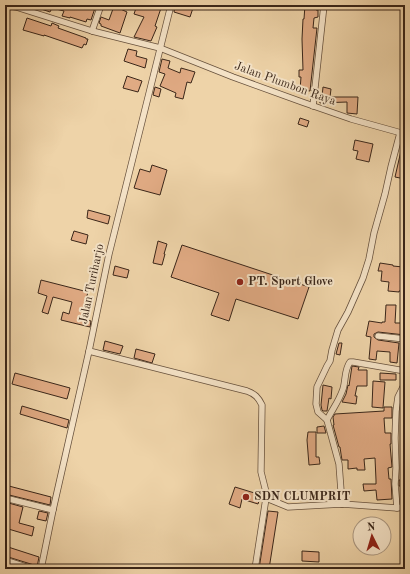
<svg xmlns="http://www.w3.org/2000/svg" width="410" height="574" font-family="'Old Standard TT',serif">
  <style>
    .building { fill: #e0aa83; stroke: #3a2619 }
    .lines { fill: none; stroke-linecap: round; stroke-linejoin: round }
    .minor-casing { stroke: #67513d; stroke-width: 7 }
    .minor { stroke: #f4e2c6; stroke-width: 5.5 }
    .poi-dot { fill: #8f2418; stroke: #f4e2c6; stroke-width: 1.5 }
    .labels { text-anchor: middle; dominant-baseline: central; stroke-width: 4; stroke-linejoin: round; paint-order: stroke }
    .street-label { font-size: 12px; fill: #3a2619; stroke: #f4e2c6 }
    .poi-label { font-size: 12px; font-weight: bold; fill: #3a2619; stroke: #f4e2c6; text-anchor: start }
  </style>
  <rect width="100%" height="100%" fill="#eed3a8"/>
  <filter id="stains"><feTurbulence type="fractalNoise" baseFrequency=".005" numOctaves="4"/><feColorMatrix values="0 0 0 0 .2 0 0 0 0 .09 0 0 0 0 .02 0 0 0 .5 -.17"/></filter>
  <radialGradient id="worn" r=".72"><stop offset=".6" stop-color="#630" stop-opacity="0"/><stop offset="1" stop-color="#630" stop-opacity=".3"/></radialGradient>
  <!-- building -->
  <g class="building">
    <path d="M32,5h64l-5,15 -4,-1 -1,3 -16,-5v1l-8,-2 2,-5 -12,-3 -2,4 -18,-6z"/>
    <path d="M137,5h25l-7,21 2,1 -6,14 -17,-4 10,-20 -10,-3z"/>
    <path d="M175,5h19l-4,12 -16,-5z"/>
    <path d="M305,5h11v5h2v7l-4,1 -1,10h4l-7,63 -10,-1 1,-13h-2v-7h4l-1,-31 1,-20h1z"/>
    <path d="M114,6l13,6 -7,21 -19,-7v-2l-2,-1 2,-6 8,3z"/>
    <path d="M27,18l24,8 1,-3 7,3 -1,2 28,10v1h2l-2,6 -2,-1 -2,4 -38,-13v1l-21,-6z"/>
    <path d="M128,49l9,2 -1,5 11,3 -2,9 -21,-7z"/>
    <path d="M162,59l8,2 -2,7 12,5 1,-5 14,4 -4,11 -4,-1 -4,17 -8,-2 1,-4 -16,-7 5,-12 -6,-2z"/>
    <path d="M127,76l15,5 -4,11 -15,-4z"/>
    <path d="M155,87l6,2 -2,8 -6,-2z"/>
    <path d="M323,87l8,2 -1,8h28l-1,17 -10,-1v-11l-27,1 -1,-5 4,-1h-1z"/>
    <path d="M300,118l9,3 -2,6 -9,-3z"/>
    <path d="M355,140l18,4 -4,18 -13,-3 2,-8 -5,-1z"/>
    <path d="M403,142l2,1v36l-10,-2z"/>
    <path d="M152,165l15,5 -7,25 -26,-7 6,-19 10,3z"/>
    <path d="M88,210l22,6 -2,8 -21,-6z"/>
    <path d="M74,231l14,4 -2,9 -15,-4z"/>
    <path d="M158,241l9,3 -3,10h1l-3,11 -9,-2z"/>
    <path d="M182,245l127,42 -11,32 -62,-20 -7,22 -18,-6 8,-22 -48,-16z"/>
    <path d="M380,263l13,2v1l10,1v15h2v9h-6v1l-11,-1 1,-9 -8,-1 1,-10h-4z"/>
    <path d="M115,266l14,4 -2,8 -14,-3z"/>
    <path d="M41,280l47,12 -4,15 6,1 -3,12 4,1 -1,6 -29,-7 2,-8 6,2 3,-12 -19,-5 -5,17 -6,-2 5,-16 -9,-3z"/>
    <path d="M386,305h10l-1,18h10v12l-27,-3 -4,2v3l4,3 21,3 -2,20 -7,-1v-10l-13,-1 -1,9 -7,-1 2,-22 -5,-1 3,-15 13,2v-1h3z"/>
    <path d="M105,341l18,5 -3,8 -17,-4z"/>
    <path d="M339,343h3l-2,12 -4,-1z"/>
    <path d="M136,349l19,5 -3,9 -18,-5z"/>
    <path d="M352,366l7,1 -1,3h9v16h-10l-2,10h2l-1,8 -14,-2 4,-8 2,-9 1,1z"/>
    <path d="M15,373l55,15 -3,11 -55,-15z"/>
    <path d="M380,373l16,1v6h-16z"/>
    <path d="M373,381l12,1 -2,26 -11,-1z"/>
    <path d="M323,385l9,2 -1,12 -2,-1 -2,13h-4l-1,-1 -1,-5z"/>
    <path d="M22,406l47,14 -2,8 -47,-14z"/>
    <path d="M384,407h8v11h-8l1,15h6v11h-1l2,23 -4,1 1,11h2l1,20 -15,1 -1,-10 -12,1 -1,-7h13v-4l-1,-22 -11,1 1,11h-8v-2l-9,1v-9h-6l-1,-6 -1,-7h-1l-6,-22h1l-1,-8 2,-3 49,-3z"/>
    <path d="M324,426l2,7h-9v-6z"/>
    <path d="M308,432h8v25h3l1,7 -11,1 -2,-25z"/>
    <path d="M399,480h5l1,6h-6z"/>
    <path d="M5,485l46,12 -1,8 -45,-11z"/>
    <path d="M235,487l26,8 -3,9 -16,-5 -2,9 -11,-4z"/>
    <path d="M5,502l18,5 -4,16 15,4 -2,9 -27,-8z"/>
    <path d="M39,511l9,2 -2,8 -9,-2z"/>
    <path d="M268,511l10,1 -9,57h-10z"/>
    <path d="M5,546l34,11 -2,10 -3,-2 -29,-9z"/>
    <path d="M302,551l17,1v10l-17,-1z"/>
  </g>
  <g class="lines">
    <!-- minor casing -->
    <g class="minor-casing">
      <g id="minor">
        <path d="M6,5l10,2 76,24 68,17 73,29 69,25 49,17 54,15"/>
        <path d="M92,31l9,-26"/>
        <path d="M313,106l11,-101"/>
        <path d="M378,336l27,3"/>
        <path d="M89,351l158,40c8,3 11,6 15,14l-1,67 5,20v6l-11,71"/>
        <path d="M327,420l-9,-8 -2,-8 1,-17 10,-21 3,-5 2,-11 6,-20 10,-18 15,-34 6,-19 5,-26 11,-39 6,-27 9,-34"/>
        <path d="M5,498l48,12"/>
        <path d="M266,498l22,9 54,-3 55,4 8,-1"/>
        <path d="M342,504l-3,-40 -12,-44c5,-10 12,-19 16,-31 3,-9 1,-19 7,-27h3l52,9"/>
        <path d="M397,508l-2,-24 1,-16 -1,-30 1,-27 2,-14 7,-14"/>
        <path d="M5,560l28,9"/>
        <path d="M41,569l12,-59 36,-159 20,-97 62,-249"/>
      </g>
    </g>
    <!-- minor -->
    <use href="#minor" class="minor"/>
  </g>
  <!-- markers -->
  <g class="poi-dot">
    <circle cx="240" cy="282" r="4"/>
    <circle cx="246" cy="497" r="4"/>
  </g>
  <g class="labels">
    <!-- street labels -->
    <g class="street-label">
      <text transform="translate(285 84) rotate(20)">Jalan Plumbon Raya</text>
      <text transform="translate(92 284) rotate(-78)">Jalan Turiharjo</text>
    </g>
    <!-- poi labels -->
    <g class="poi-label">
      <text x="248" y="282">PT. Sport Glove</text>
      <text x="254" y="497">SDN CLUMPRIT</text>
    </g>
  </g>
  <!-- margin -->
  <rect width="410" height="574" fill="none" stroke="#eed3a8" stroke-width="20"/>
  <rect x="6" y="6" width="398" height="562" fill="none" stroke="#3a2619" stroke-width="2"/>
  <rect x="10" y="10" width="390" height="554" fill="none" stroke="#3a2619"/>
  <!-- north arrow -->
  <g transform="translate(372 536) rotate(355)"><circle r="19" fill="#f4e2c6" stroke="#aa9781"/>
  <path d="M0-3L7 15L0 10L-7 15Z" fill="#8f2418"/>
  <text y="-6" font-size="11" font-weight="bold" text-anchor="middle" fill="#3a2619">N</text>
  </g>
  <rect width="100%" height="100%" filter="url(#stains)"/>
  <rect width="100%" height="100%" fill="url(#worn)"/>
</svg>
